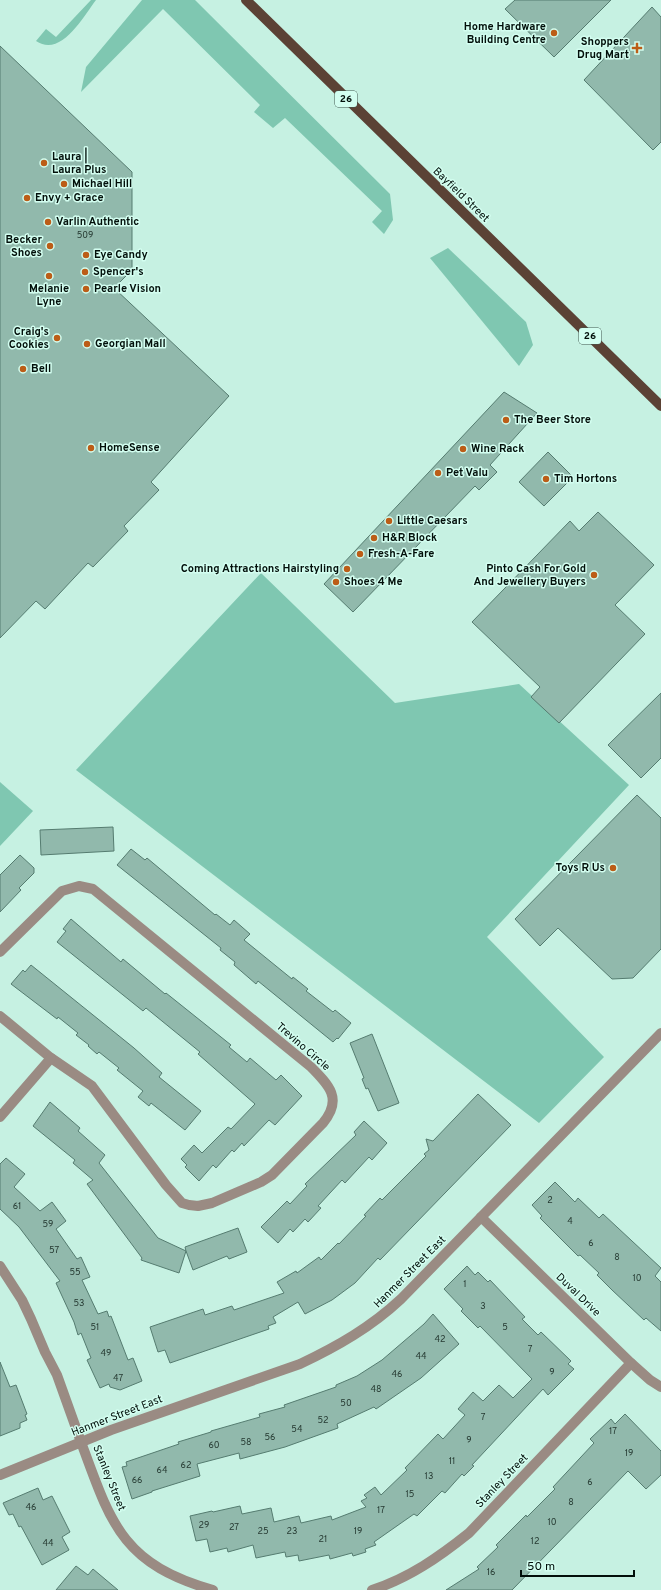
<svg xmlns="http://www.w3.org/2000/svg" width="661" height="1590" font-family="Overpass,sans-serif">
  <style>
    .green { fill: #7fc7b1 }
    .building { fill: #91b9ac; stroke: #557c70 }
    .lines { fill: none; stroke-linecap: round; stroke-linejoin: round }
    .minor { stroke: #9a8b83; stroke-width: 10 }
    .tertiary { stroke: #9a8b83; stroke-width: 10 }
    .primary { stroke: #5b4235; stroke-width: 10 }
    .poi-dot { fill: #bc5d17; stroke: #d3fef0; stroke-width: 1.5 }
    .labels { text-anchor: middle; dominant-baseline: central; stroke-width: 3; stroke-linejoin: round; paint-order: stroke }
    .number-label { font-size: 9px; fill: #263a32 }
    .shield { fill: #d3fef0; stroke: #41574f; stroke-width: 1 }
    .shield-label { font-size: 10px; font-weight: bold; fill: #020f0a }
    .poi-label { font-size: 11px; font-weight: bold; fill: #020f0a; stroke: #d3fef0; text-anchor: start }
    .street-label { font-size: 11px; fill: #020f0a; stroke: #d3fef0 }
  </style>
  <rect width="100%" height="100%" fill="#c6f1e2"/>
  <!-- green -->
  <g class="green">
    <path d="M91,0h5c-13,17 -35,58 -60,41l10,-12 10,8z"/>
    <path d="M142,0h53l195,194 3,26 -9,14 -12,-12 10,-11 -97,-93 -12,10 -19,-16 6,-7 -97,-96 -82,83 5,-25z"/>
    <path d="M448,248l78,74 7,23 -14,21 -89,-108z"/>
    <path d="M261,573l134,130 124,-19 110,101 -142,152 117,120 -65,66 -463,-353z"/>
    <path d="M0,782l33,29 -33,35z"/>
  </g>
  <!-- building -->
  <g class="building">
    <path d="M515,0h96l-57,57 -49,-48z"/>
    <path d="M652,7l9,10v125l-8,8 -69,-70z"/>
    <path d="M0,46l132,126v98l-18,18 115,108 -78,86 8,8 -35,36 4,5 -35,36 -5,-4 -43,46 -9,-8 -36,37z"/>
    <path d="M504,392l33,21 -47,52 7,7 -18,18 -4,-4 -122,126 -29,-28z"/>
    <path d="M548,452l25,25 -29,29 -25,-24z"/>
    <path d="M598,512l56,53 -39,40 30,29 -86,89 -28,-26 9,-10 -68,-65 98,-101 9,10z"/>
    <path d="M661,693v65l-20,20 -33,-33z"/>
    <path d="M637,795l24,23v131l-28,29 -21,1 -54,-51 -18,18 -25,-27z"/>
    <path d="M113,827l1,24 -73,4 -1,-25z"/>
    <path d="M131,849l14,11 2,-2 68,57 1,-1 14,11 4,-5 16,14 -6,6 48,39 1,-2 15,12 -2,2 27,21 2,-2 16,13 -13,16 -1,-1 -4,4 -75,-61 -2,3 -22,-19 1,-3 -15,-12 1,-2 -104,-83z"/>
    <path d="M20,855l14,13v5l-15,15 2,2 -21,22v-37z"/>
    <path d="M71,919l50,43 2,-3 42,35 1,-1 65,52 -2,2 18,15 3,-4 26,22 5,-5 21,21 -27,29 -6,-5 -25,26 -2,-3 -8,9 -2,-2 -16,18 -3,-3 -14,16 -14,-14 2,-2 -6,-6 13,-14 8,8 26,-26 3,2 24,-25 -57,-50 2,-2 -54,-44 -3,3 -86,-69 9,-11 -3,-2z"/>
    <path d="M31,965l103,83 28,25 -3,4 42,34 -16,19 -34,-27 -2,3 -11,-9 5,-6 -26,-21 2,-2 -20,-16 -2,2 -9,-8 1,-1 -13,-10 2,-2 -20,-16 -1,2 -46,-35 12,-14 2,2z"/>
    <path d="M372,1034l27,69 -21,8 -10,-23 -2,1 -4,-10 2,-1 -14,-35z"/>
    <path d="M478,1094l33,31 -131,135 -2,-2 -23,25 -23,17 -27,14 -7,-12 -25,15 3,6 -8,3 1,3 -99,34 -5,-13 -7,2 -8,-25 53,-18 2,6 27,-9 2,4 50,-17 -7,-11 19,-11 1,2 22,-16 2,3 17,-17 1,1 27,-28 -2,-1 16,-17 2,2 44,-44 -2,-2 5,-4 -3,-11 7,2z"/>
    <path d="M50,1102l30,26 -2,3 27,24 -6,8 59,75 28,13 -1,-4 53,-19 9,24 -18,7 -2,-3 -34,14 -7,-19 -7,22 -38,-13 1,-2 -55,-74 6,-4 -20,-17 2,-3 -42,-34z"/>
    <path d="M364,1121l23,22 -15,17 -3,-3 -24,26 -3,-3 -24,26 3,2 -13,14 -3,-3 -12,13 -3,-3 -12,14 -17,-16 26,-26 3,3 17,-18 -2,-2 51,-49 -2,-3z"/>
    <path d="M6,1158l19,16 -11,13 26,24 12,-9 14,19 -10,8 21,30 4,-2 9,20 -8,3 16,34 9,-3 2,6 2,-1 17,44 5,-2 9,23 -22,9 -10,-3 -1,-3 -9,4 -13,-28 4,-2 -10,-25 -3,2 -4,-13 -18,-39 4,-2 -41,-54 -19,-18v-45z"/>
    <path d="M555,1182l20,20 3,-4 21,20 4,-4 58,54 -6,8 6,6v49l-15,-13 -2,2 -32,-30 -15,-15 2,-2 -19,-18 -2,1 -38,-38 2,-2 -10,-11z"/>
    <path d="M467,1266l8,9 3,-3 10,10 2,-2 35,37 -3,2 16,16 3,-3 30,29 -3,3 6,5 -26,26 -5,-6 -71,76 2,1 -10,10 -2,-2 -17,19 -3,-2 -25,25 -3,-2 -40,28 2,3 -11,4 1,3 -13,4 -1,-3 -22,6 -1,-4 -30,6 -1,-6 -12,2 -1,-5 -29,6 -3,-13 -25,7 -1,-4 -17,4 -3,-13 -11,2 -6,-25 22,-5 1,1 27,-6 2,8 29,-6 3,14 25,-6 2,7 30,-7 1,4 34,-13 -5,-6 6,-3 -3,-3 11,-8 6,8 26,-25 -2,-2 33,-34 5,5 22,-24 -7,-6 15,-17 10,9 16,-16 14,13 19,-19 -52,-53 -2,2 -17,-17 2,-2 -19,-20z"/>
    <path d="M433,1314l26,30 -38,34 -45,31 -2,-2 -37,17 1,4 -53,19 -45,12 -1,-6 -42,11 3,12 -48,15v1l-20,7 -10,-32 5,-1 -1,-4 53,-18 -1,-2 33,-10v-1l49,-14 -1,-3 26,-7 -1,-2 52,-18v-2l21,-9 25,-16 42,-36z"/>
    <path d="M0,1362l10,25 6,-2 11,29 -2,1 2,5 -7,3v5l-20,8z"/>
    <path d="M625,1414l36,37v24l-15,14 -18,-18 -116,119h-66l33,-21 -2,-2 21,-20 -2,-2 30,-30 1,2 28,-28 -2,-2 41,-44 -4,-4 21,-20 4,5z"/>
    <path d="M38,1488l5,12 9,-4 18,36 -8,5 7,13 -27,15 -21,-39 -2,1 -6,-13 -4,1 -6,-12z"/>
    <path d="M76,1566l12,9 5,-6 25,21h-62z"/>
  </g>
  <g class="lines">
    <!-- minor -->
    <g class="minor">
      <path d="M0,952l62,-61 17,-5 14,3 218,178c18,18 32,32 12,56l-51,52 -11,7 -49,21 -14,3 -9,-1 -7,-2 -16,-18 -74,-99 -41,-28 -51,-42"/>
      <path d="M0,1117l51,-59"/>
      <path d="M481,1217l150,146 19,17 11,7"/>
      <path d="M81,1442c30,82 41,122 132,148"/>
      <path d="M372,1590c37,-12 67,-33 97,-57l162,-170"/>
    </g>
    <!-- tertiary -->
    <g class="tertiary">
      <path d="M0,1266l22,34 9,19 14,33 12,23 24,67"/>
      <path d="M0,1475l111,-45 189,-66c38,-18 71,-37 101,-65l260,-266"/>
    </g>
    <!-- primary -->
    <path class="primary" d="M246,0l415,406"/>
  </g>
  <!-- markers -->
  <g class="poi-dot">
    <circle cx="554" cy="33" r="4"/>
    <path d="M635 42h4v4h4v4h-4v4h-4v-4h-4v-4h4z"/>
    <circle cx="44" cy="163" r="4"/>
    <circle cx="64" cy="184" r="4"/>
    <circle cx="27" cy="198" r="4"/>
    <circle cx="48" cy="222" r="4"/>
    <circle cx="50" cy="246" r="4"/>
    <circle cx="86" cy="255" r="4"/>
    <circle cx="85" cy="272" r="4"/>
    <circle cx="49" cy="276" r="4"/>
    <circle cx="86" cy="289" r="4"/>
    <circle cx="57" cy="338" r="4"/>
    <circle cx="87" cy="344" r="4"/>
    <circle cx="23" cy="369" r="4"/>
    <circle cx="506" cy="420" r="4"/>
    <circle cx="91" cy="448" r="4"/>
    <circle cx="463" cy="449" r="4"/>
    <circle cx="438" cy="473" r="4"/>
    <circle cx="546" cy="479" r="4"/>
    <circle cx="389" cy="521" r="4"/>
    <circle cx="374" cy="538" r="4"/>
    <circle cx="360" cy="554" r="4"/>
    <circle cx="347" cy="569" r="4"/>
    <circle cx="594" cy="575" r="4"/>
    <circle cx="336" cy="582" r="4"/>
    <circle cx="613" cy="868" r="4"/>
  </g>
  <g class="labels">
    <!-- number labels -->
    <g class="number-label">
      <text x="85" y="235">509</text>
      <text x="550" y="1200">2</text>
      <text x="17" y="1206">61</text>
      <text x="570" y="1221">4</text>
      <text x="48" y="1224">59</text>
      <text x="591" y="1243">6</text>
      <text x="54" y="1250">57</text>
      <text x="617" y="1257">8</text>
      <text x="75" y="1272">55</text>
      <text x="637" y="1278">10</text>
      <text x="465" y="1284">1</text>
      <text x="79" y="1303">53</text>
      <text x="483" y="1306">3</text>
      <text x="95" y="1327">51</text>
      <text x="505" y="1327">5</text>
      <text x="440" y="1339">42</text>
      <text x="530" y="1349">7</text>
      <text x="106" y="1353">49</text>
      <text x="421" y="1356">44</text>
      <text x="552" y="1372">9</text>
      <text x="397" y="1374">46</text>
      <text x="118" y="1378">47</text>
      <text x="376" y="1389">48</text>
      <text x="346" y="1403">50</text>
      <text x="483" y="1417">7</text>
      <text x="323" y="1420">52</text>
      <text x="297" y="1429">54</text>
      <text x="613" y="1431">17</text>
      <text x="270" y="1437">56</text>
      <text x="469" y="1440">9</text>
      <text x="246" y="1442">58</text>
      <text x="214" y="1445">60</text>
      <text x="629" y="1453">19</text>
      <text x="452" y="1461">11</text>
      <text x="186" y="1465">62</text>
      <text x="162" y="1470">64</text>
      <text x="429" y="1476">13</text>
      <text x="137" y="1480">66</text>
      <text x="590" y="1482">6</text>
      <text x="410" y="1494">15</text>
      <text x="571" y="1502">8</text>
      <text x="31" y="1507">46</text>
      <text x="381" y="1510">17</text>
      <text x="552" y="1522">10</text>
      <text x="204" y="1525">29</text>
      <text x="234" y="1527">27</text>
      <text x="263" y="1531">25</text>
      <text x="292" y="1531">23</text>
      <text x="358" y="1531">19</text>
      <text x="323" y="1539">21</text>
      <text x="535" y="1541">12</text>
      <text x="48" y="1543">44</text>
      <text x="491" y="1572">16</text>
    </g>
    <!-- shield labels -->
    <g class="shield">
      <rect x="335" y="91" width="22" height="16" rx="3"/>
      <rect x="579" y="328" width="22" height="16" rx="3"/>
    </g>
    <g class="shield-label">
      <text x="346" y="99">26</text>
      <text x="590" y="336">26</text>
    </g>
    <!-- poi labels -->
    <g class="poi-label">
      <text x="546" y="27" text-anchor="end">Home Hardware<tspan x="546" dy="13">Building Centre</tspan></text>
      <text x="629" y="42" text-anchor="end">Shoppers<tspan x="629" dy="13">Drug Mart</tspan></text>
      <text x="52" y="157">Laura |<tspan x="52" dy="13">Laura Plus</tspan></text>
      <text x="72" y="184">Michael Hill</text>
      <text x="35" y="198">Envy + Grace</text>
      <text x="56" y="222">Varlin Authentic</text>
      <text x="42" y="240" text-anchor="end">Becker<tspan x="42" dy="13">Shoes</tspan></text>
      <text x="94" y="255">Eye Candy</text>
      <text x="93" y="272">Spencer's</text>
      <text x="49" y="289" text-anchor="middle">Melanie<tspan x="49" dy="13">Lyne</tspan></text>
      <text x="94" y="289">Pearle Vision</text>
      <text x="49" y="332" text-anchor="end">Craig's<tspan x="49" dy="13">Cookies</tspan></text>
      <text x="95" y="344">Georgian Mall</text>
      <text x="31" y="369">Bell</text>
      <text x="514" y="420">The Beer Store</text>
      <text x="99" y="448">HomeSense</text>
      <text x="471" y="449">Wine Rack</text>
      <text x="446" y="473">Pet Valu</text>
      <text x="554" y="479">Tim Hortons</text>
      <text x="397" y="521">Little Caesars</text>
      <text x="382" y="538">H&amp;R Block</text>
      <text x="368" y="554">Fresh-A-Fare</text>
      <text x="339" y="569" text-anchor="end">Coming Attractions Hairstyling</text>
      <text x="586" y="569" text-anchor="end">Pinto Cash For Gold<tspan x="586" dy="13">And Jewellery Buyers</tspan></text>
      <text x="344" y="582">Shoes 4 Me</text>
      <text x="605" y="868" text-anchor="end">Toys R Us</text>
    </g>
    <!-- street labels -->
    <g class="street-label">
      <text transform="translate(461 195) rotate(44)">Bayfield Street</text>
      <text transform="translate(303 1047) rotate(41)">Trevino Circle</text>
      <text transform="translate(410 1272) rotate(-45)">Hanmer Street East</text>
      <text transform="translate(578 1295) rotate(44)">Duval Drive</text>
      <text transform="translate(117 1416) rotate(-21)">Hanmer Street East</text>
      <text transform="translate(109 1478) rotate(68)">Stanley Street</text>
      <text transform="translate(502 1481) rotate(-46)">Stanley Street</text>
    </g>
  </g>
  <!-- scale -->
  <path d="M521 1570v6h113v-6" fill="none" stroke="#020f0a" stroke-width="2"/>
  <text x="527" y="1570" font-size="12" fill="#020f0a" stroke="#d3fef0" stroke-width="3" paint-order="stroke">50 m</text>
</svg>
